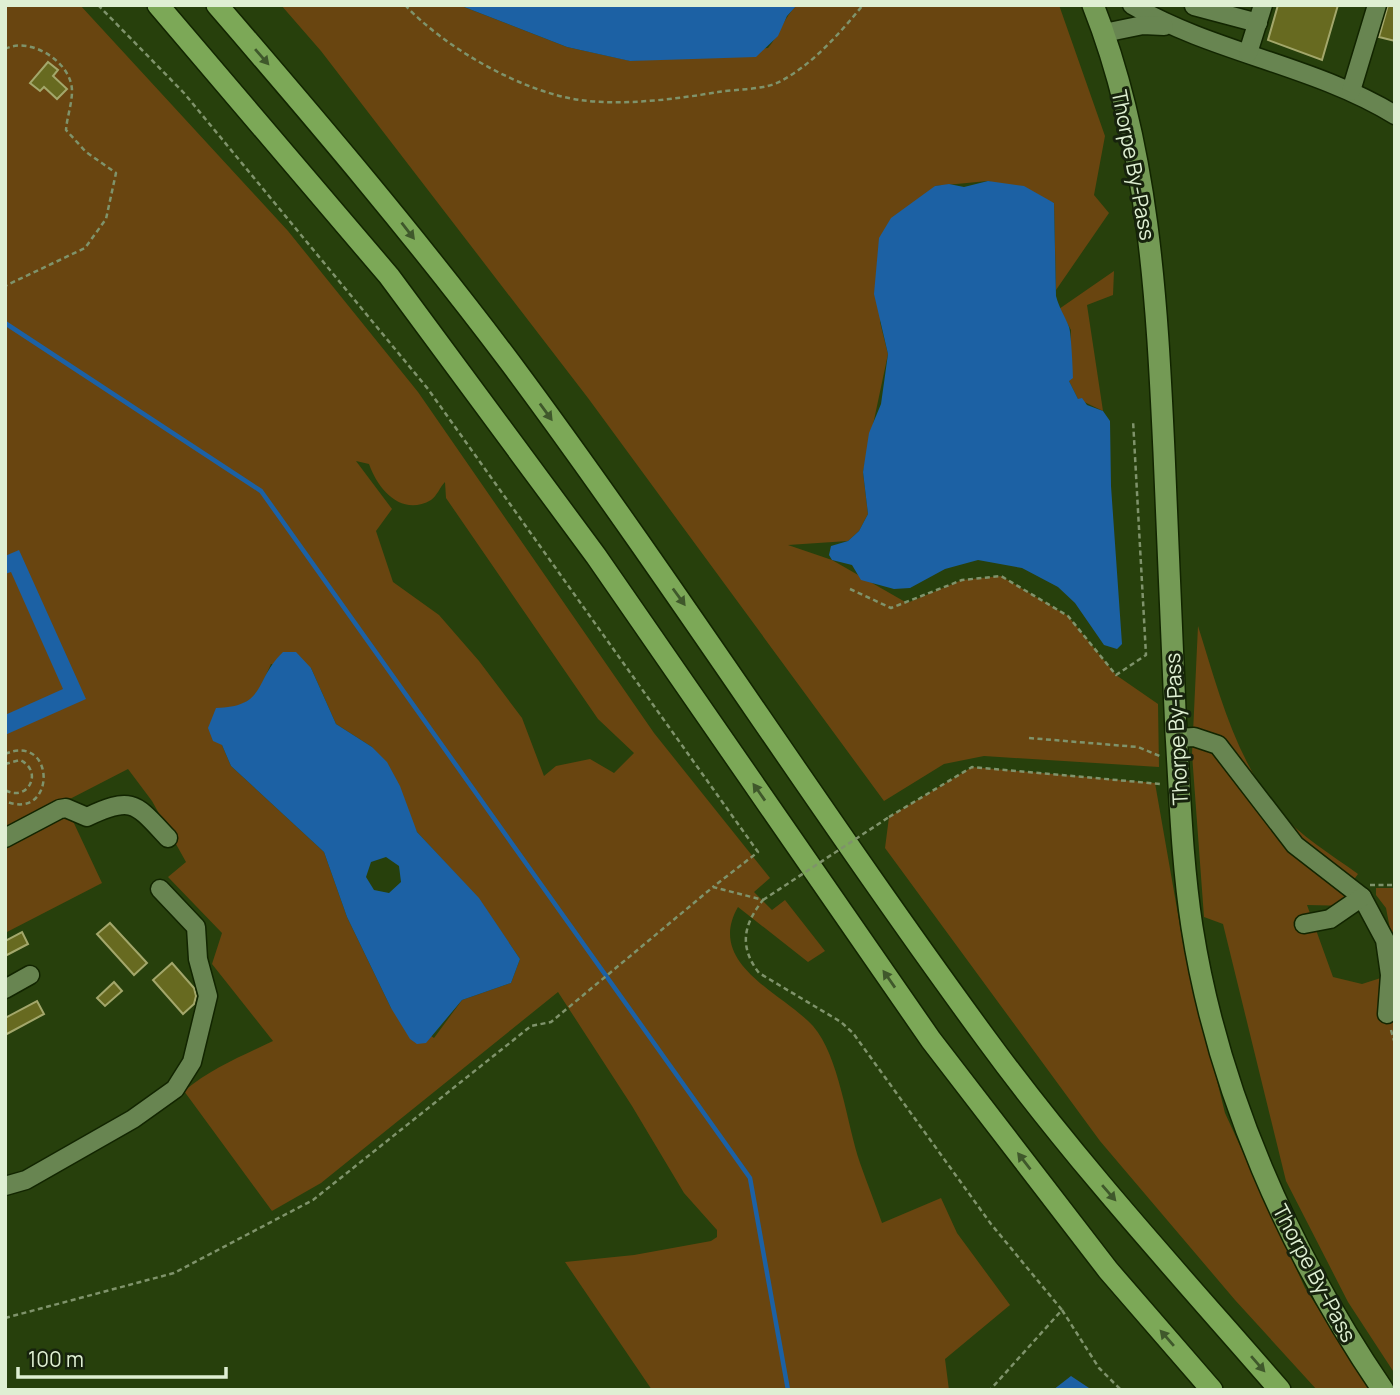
<svg xmlns="http://www.w3.org/2000/svg" width="1400" height="1395" font-family="Manrope,sans-serif">
  <style>
    .green { fill: #694510; fill-rule: evenodd }
    .water { fill: #1c61a4; fill-rule: evenodd }
    .lines { fill: none; stroke-linecap: round; stroke-linejoin: round }
    .stream { stroke: #1c61a4; stroke-width: 4.5 }
    .building { fill: #676a20; stroke: #a3a76b; stroke-width: 2 }
    .minor-casing { stroke: #122500; stroke-width: 21 }
    .major-casing { stroke: #122500; stroke-width: 24 }
    .highway-casing { stroke: #122500; stroke-width: 24 }
    .path { stroke: #7f936b; stroke-width: 2.5; stroke-dasharray: 5 3.5; stroke-linecap: butt }
    .minor { stroke: #688551; stroke-width: 18 }
    .major { stroke: #749a55; stroke-width: 21 }
    .highway { stroke: #7ca857; stroke-width: 21 }
    .path-bridge { stroke: #7f936b; stroke-width: 2.5; stroke-dasharray: 5 3.5; stroke-linecap: butt }
    .oneway { fill: #3f582b }
    .labels { text-anchor: middle; dominant-baseline: central; stroke-width: 6; stroke-linejoin: round; paint-order: stroke }
    .street-label { font-size: 21px; fill: #dfefd3; stroke: #17230d }
  </style>
  <rect width="100%" height="100%" fill="#27400c"/>
  <!-- green -->
  <g class="green">
    <path d="M5,5h75l208,226 130,161 236,341 116,145 -16,14 18,18 13,-10 40,51 -17,11 -70,-55c-33,57 45,86 75,119 26,29 34,99 47,137 7,20 15,40 22,60l59,-25 16,35 53,72 -65,54 4,31h-297l-87,-128 69,-7 77,-14 6,-4v-7l-33,-37 -52,-87 -74,-114 -237,191 -49,28 -88,-120c28,-23 58,-35 89,-50l-61,-77 10,-31 -54,-56 18,-15 -34,-61 -24,-32 -64,33 38,81 -97,50zM356,461l13,3c9,26 33,53 62,36 6,-4 9,-13 14,-18l1,16 152,221 36,34 -20,20 -24,-14 -34,7 -12,10 -22,-58 -43,-57 -40,-46 -46,-33 -17,-51 16,-22zM271,664l40,4 25,56 36,23 45,85 61,66 42,61 -9,24 -49,17 -28,38 -43,-30 -44,-91 -23,-65 -93,-86 -9,-21 16,-38 19,-12z"/>
    <path d="M281,5h178l108,42 64,14 137,-13c11,-13 16,-31 29,-43h262l46,131 -11,59 15,18 -53,77 -2,-87 -66,-22 -53,5 -55,136 8,32 -25,118 5,42 -9,17 -11,10 -60,4 44,15 75,43 55,-23 39,-4 67,40 48,59 42,29 1,63 -175,-11 -40,8 -60,37 -296,-403 -267,-347z"/>
    <path d="M1114,271l-1,24 -26,10 16,106 -25,-12 -9,-18 2,-51 -12,-21z"/>
    <path d="M1198,626c20,63 37,133 81,185 21,25 53,44 79,63l-8,11 1,21 -44,-1 26,72 29,7 28,-9 5,19v380l-47,-72 -62,-121 -63,-257 -19,-7 -12,-163z"/>
    <path d="M972,767l183,16 28,160 42,170 80,175 66,102h-54l-82,-90 -135,-159 -215,-293 4,-31z"/>
    <path d="M1376,888h19v67l-9,-47 -10,-13z"/>
  </g>
  <!-- water -->
  <g class="water">
    <path d="M459,5h338l-10,11 -9,20 -22,21 -126,4 -63,-14z"/>
    <path d="M988,181l36,5 30,17 2,93c3,12 9,20 13,31 2,4 4,44 4,51l-4,3 9,18 4,-1 5,7 16,6 7,10 1,65 11,158 -5,5 -13,-4 -29,-42 -17,-16 -36,-19 -44,-8 -33,9 -35,19 -16,1 -33,-9 -9,-15 -20,-5 -3,-5 2,-9 17,-5 11,-10 9,-17 -5,-42 6,-39 12,-29 7,-50 -14,-60 5,-56 12,-20 44,-32 14,-2 15,3z"/>
    <path d="M19,550l67,149 -81,36v-20l58,-26 -52,-117 -6,2v-18z"/>
    <path d="M283,652h13l15,16 25,56 36,23 15,15 13,24 17,46 62,66 41,61 -9,24 -49,17 -36,43 -9,1 -7,-5 -19,-31 -44,-91 -23,-65 -93,-86 -9,-21 -9,-4 -5,-13 8,-20c52,-2 37,-27 67,-56zM386,857l13,9 2,16 -12,11 -15,-3 -8,-13 5,-15z"/>
    <path d="M1071,1376l21,14h-39z"/>
  </g>
  <g class="lines">
    <!-- stream -->
    <path class="stream" d="M5,323l256,168 489,687 38,212"/>
  </g>
  <!-- building -->
  <g class="building">
    <path d="M1278,5h60l-16,55 -54,-20z"/>
    <path d="M1388,5h7v36l-16,-4z"/>
    <path d="M48,62l10,8 -5,6 14,13 -10,10 -13,-12 -4,4 -10,-8z"/>
    <path d="M110,923l37,40 -13,12 -37,-41z"/>
    <path d="M22,932l6,12 -23,12v-15z"/>
    <path d="M172,963l22,25 2,8 -2,8 -11,10 -30,-34z"/>
    <path d="M114,982l8,9 -17,15 -8,-8z"/>
    <path d="M37,1001l7,13 -39,21v-17z"/>
  </g>
  <g class="lines">
    <!-- minor casing -->
    <g class="minor-casing">
      <g id="minor">
        <path d="M1132,5c82,48 181,60 263,110"/>
        <path d="M1194,6l64,17"/>
        <path d="M1104,33l39,-8 21,1"/>
        <path d="M1248,53l15,-48"/>
        <path d="M1351,91l26,-86"/>
        <path d="M1177,738l17,-1 24,8 77,100 67,52 23,43 5,35 -3,39"/>
        <path d="M5,838l55,-29 6,-1 21,9c46,-22 49,-13 81,21"/>
        <path d="M1304,924l26,-5 32,-22"/>
        <path d="M5,989l25,-14"/>
        <path d="M5,1186l21,-6 107,-61 42,-30 17,-27 16,-66 -10,-37 -2,-32 -36,-38"/>
      </g>
    </g>
    <!-- major casing -->
    <g class="major-casing">
      <path id="major" d="M1093,5c56,141 64,297 71,447 4,93 8,187 12,281 4,64 6,129 16,194 26,165 97,325 191,463"/>
    </g>
    <!-- highway casing -->
    <g class="highway-casing">
      <g id="highway">
        <path d="M158,5l231,271 207,280 335,484 177,230 104,120"/>
        <path d="M217,5c102,118 202,236 295,360 164,221 312,453 475,675 90,123 193,235 293,350"/>
      </g>
    </g>
    <!-- path -->
    <g class="path">
      <path d="M98,5l86,88 244,296 330,463 -45,35"/>
      <path d="M405,5c40,43 117,87 175,95 41,6 98,-1 138,-8 19,-3 47,-2 63,-11 32,-17 59,-48 82,-76"/>
      <path d="M5,49c25,-13 67,13 67,42 0,13 -5,26 -6,39l20,22 30,21 -10,46 -21,29 -80,38"/>
      <path d="M850,589l41,19 71,-28 39,-4 67,40 48,59 30,-20 -13,-235"/>
      <path d="M1029,738l109,9 24,10"/>
      <path d="M5,754c52,-22 51,69 0,47"/>
      <path d="M5,764l15,-4c24,11 8,43 -15,30"/>
      <path d="M889,817l83,-50 189,17"/>
      <path d="M1370,885h25"/>
      <path d="M1391,1030l4,14"/>
      <path d="M1062,1310l37,58 22,22"/>
      <path d="M5,1318l169,-45 139,-73 218,-174 20,-4 162,-135 50,13c-20,25 -24,47 -4,73l82,49 12,11 138,191 71,86 -72,80"/>
    </g>
    <!-- minor -->
    <use href="#minor" class="minor"/>
    <!-- major -->
    <use href="#major" class="major"/>
    <!-- highway -->
    <use href="#highway" class="highway"/>
    <!-- path-bridge -->
    <path class="path-bridge" d="M763,900l126,-83"/>
  </g>
  <!-- one-way arrows -->
  <defs><path id="oneway-solid" d="M-6-.8H1V-3.2L6.5 0L1 3.2V.8H-6Z" transform="scale(1.75)"/></defs>
  <g class="oneway">
    <use href="#oneway-solid" transform="translate(262 57) rotate(49)"/>
    <use href="#oneway-solid" transform="translate(408 231) rotate(52)"/>
    <use href="#oneway-solid" transform="translate(546 412) rotate(54)"/>
    <use href="#oneway-solid" transform="translate(679 597) rotate(54)"/>
    <use href="#oneway-solid" transform="translate(759 792) rotate(-125)"/>
    <use href="#oneway-solid" transform="translate(889 979) rotate(-125)"/>
    <use href="#oneway-solid" transform="translate(1024 1161) rotate(-128)"/>
    <use href="#oneway-solid" transform="translate(1109 1193) rotate(49)"/>
    <use href="#oneway-solid" transform="translate(1167 1338) rotate(-131)"/>
    <use href="#oneway-solid" transform="translate(1258 1364) rotate(49)"/>
  </g>
  <g class="labels">
    <!-- street labels -->
    <g class="street-label">
      <text transform="translate(1134 165) rotate(79)">Thorpe By-Pass</text>
      <text transform="translate(1176 729) rotate(-93)">Thorpe By-Pass</text>
      <text transform="translate(1315 1273) rotate(62)">Thorpe By-Pass</text>
    </g>
  </g>
  <!-- border -->
  <rect width="1400" height="1395" fill="none" stroke="#dfefd3" stroke-width="14"/>
  <!-- scale -->
  <path d="M18 1367v10h208v-10" fill="none" stroke="#dfefd3" stroke-width="3.5"/>
  <text x="28" y="1367" font-size="21" fill="#dfefd3" stroke="#17230d" stroke-width="5" paint-order="stroke">100 m</text>
</svg>
